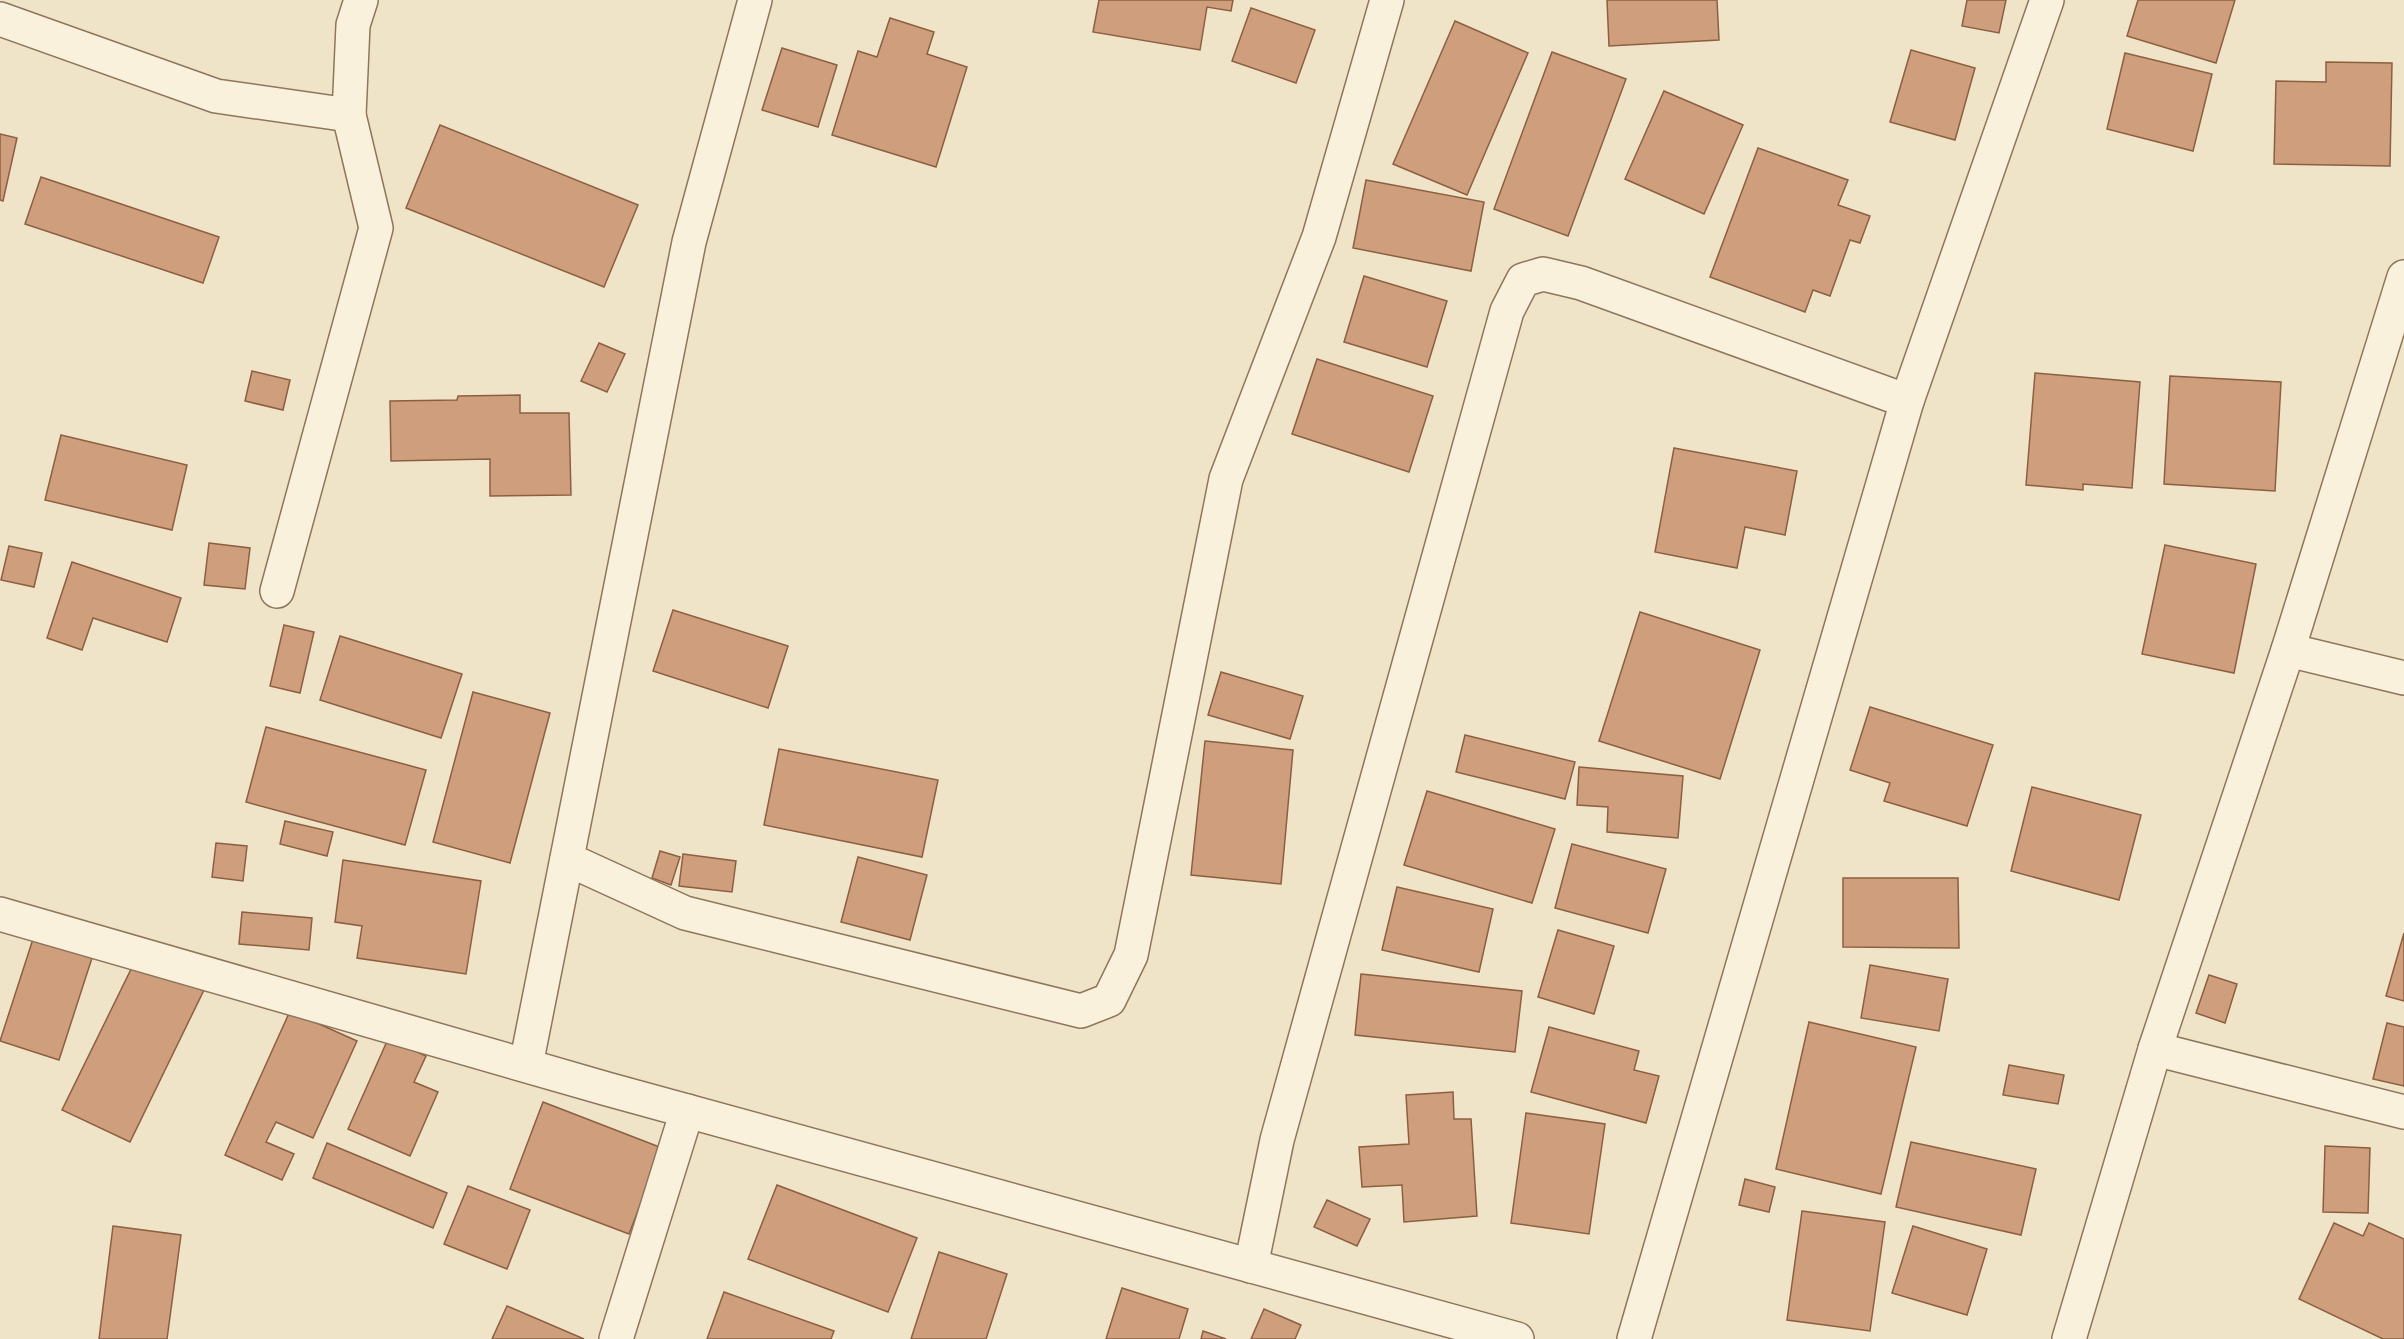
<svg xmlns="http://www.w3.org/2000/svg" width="2404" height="1339" font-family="'PT Serif',serif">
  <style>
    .building { fill: #cf9f7d; stroke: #8d5f41; stroke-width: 1.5 }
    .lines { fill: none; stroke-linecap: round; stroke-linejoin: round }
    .minor-casing { stroke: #8d765c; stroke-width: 36 }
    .minor { stroke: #faf1dc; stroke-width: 33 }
  </style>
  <rect width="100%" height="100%" fill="#f0e4c8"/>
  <!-- building -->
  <g class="building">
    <path d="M1099,0h134l-2,11 -24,-4 -7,43 -107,-18z"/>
    <path d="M1607,0h110l2,40 -110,6z"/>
    <path d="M1967,0h39l-7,33 -37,-7z"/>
    <path d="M2138,0h97l-19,63 -89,-27z"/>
    <path d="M1251,8l64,22 -19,53 -64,-22z"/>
    <path d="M890,18l44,14 -7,22 40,13 -31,100 -104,-32 26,-84 19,6z"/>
    <path d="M1455,21l73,32 -61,142 -74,-31z"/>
    <path d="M782,48l55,17 -19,62 -56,-17z"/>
    <path d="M1911,50l64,18 -20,72 -65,-18z"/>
    <path d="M1552,52l74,27 -58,157 -74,-27z"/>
    <path d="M2125,53l87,21 -19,77 -86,-22z"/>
    <path d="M2326,62l66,1 -2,103 -116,-2 2,-83 50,1z"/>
    <path d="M1664,91l79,34 -39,89 -79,-35z"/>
    <path d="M440,125l198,80 -34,82 -198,-79z"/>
    <path d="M0,134l17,4 -14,63 -3,-1z"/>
    <path d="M1758,148l90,32 -10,25 32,11 -10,27 -10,-3 -20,56 -17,-6 -8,22 -95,-35z"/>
    <path d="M41,177l178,60 -16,46 -178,-59z"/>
    <path d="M1366,180l118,22 -13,69 -118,-23z"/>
    <path d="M1364,276l83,25 -20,66 -83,-25z"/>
    <path d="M599,343l26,11 -18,38 -26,-11z"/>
    <path d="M1317,359l116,37 -24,76 -117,-38z"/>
    <path d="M252,371l38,9 -7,30 -38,-9z"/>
    <path d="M2035,373l105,9 -8,106 -49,-4v6l-57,-5z"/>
    <path d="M2170,376l111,6 -6,109 -111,-7z"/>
    <path d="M520,395v18h49l2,82 -81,1v-37l-99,2 -1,-60 67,-1 1,-4z"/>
    <path d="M61,435l126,30 -15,65 -127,-30z"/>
    <path d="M1674,448l123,23 -12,64 -40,-8 -8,41 -82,-16z"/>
    <path d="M209,543l41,5 -5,41 -41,-4z"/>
    <path d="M2165,545l91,19 -22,109 -92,-19z"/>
    <path d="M9,546l33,7 -8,34 -33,-7z"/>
    <path d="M72,562l109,36 -14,44 -74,-24 -11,32 -35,-12z"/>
    <path d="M673,610l115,36 -20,62 -115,-37z"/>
    <path d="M1640,612l120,38 -40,129 -121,-38z"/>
    <path d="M284,625l30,7 -14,61 -30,-7z"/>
    <path d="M340,636l122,38 -21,64 -121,-38z"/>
    <path d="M1221,672l82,24 -13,43 -82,-24z"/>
    <path d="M473,692l77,21 -40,150 -77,-21z"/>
    <path d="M1870,707l123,38 -26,81 -83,-25 6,-18 -40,-13z"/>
    <path d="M266,727l160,43 -21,75 -159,-43z"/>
    <path d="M1465,735l110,27 -10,37 -109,-27z"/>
    <path d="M1205,741l88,9 -12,134 -90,-9z"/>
    <path d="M779,749l159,31 -16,77 -158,-32z"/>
    <path d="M1579,767l104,9 -5,62 -71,-6 1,-25 -31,-2z"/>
    <path d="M2032,787l109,28 -22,85 -108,-29z"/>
    <path d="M1427,791l128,38 -23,74 -128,-38z"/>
    <path d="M285,821l48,11 -6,24 -47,-12z"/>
    <path d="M216,843l31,3 -4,35 -31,-4z"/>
    <path d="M1572,844l94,25 -18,64 -93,-25z"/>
    <path d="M660,851l20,6 -9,28 -19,-7z"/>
    <path d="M683,854l53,7 -4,31 -53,-6z"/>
    <path d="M858,857l69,18 -17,65 -69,-18z"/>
    <path d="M343,860l138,21 -15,93 -109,-16 5,-32 -27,-4z"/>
    <path d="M1843,878h115l1,70 -116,-1z"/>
    <path d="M1397,887l96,22 -14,63 -97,-22z"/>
    <path d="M242,912l70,6 -3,32 -70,-6z"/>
    <path d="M1558,930l56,16 -20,68 -56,-17z"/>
    <path d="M2404,933v68l-18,-5z"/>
    <path d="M33,939l59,19 -33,102 -59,-19z"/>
    <path d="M137,957l67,33 -74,152 -68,-32z"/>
    <path d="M1870,965l78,14 -9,52 -78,-13z"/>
    <path d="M1361,974l161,17 -7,61 -160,-17z"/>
    <path d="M2209,975l28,9 -12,39 -29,-10z"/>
    <path d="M290,1011l67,30 -44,97 -37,-16 -10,20 28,12 -12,26 -57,-25z"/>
    <path d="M1809,1022l107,25 -35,147 -105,-25z"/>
    <path d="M2387,1023l17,4v59l-31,-7z"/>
    <path d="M1549,1027l90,24 -5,19 25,6 -13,47 -115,-31z"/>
    <path d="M388,1039l38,17 -12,26 24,10 -28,64 -62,-27z"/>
    <path d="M2009,1065l55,10 -6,29 -55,-9z"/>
    <path d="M1453,1092l1,27h17l6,97 -73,6 -2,-37 -40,2 -3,-40 50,-3 -3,-49z"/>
    <path d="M543,1102l119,46 -33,86 -119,-45z"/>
    <path d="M1526,1113l79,11 -16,110 -78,-11z"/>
    <path d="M1911,1142l125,27 -15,66 -125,-28z"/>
    <path d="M327,1143l120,50 -14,35 -120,-50z"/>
    <path d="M2325,1146l45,2 -2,65 -45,-1z"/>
    <path d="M1745,1179l30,8 -6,25 -30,-7z"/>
    <path d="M777,1185l140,53 -29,74 -140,-53z"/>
    <path d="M468,1186l62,24 -23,59 -63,-25z"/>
    <path d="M1327,1200l43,19 -13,27 -43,-19z"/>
    <path d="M1802,1211l83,11 -15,109 -83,-11z"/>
    <path d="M2334,1223l29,13 6,-13 35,16v100h-21l-84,-40z"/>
    <path d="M113,1226l68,9 -14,104h-68z"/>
    <path d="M1913,1226l74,23 -20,66 -75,-22z"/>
    <path d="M939,1252l68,22 -21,65h-75z"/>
    <path d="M1122,1288l66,21 -9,30h-73z"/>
    <path d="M724,1292l110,39 -3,8h-124z"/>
    <path d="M507,1306l77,33h-92z"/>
    <path d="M1264,1309l37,16 -6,14h-44z"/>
    <path d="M1203,1331l23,8h-25z"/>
  </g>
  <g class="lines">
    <!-- minor casing -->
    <g class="minor-casing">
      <g id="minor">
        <path d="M0,19l216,77 133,19"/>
        <path d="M277,591l99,-363 -27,-113 4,-90 8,-25"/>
        <path d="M2288,650l116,28"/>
        <path d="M567,859l118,54 396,98 28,-11 22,-45 95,-476 93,-242 68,-237"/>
        <path d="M0,914l607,175 910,250"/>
        <path d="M2155,1049l249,63"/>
        <path d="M526,1065l163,-823 66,-242"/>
        <path d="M1251,1266l26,-126 230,-829 16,-31 20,-6 38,9 326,118"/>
        <path d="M616,1339l71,-228"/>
        <path d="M1634,1339l273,-938 140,-401"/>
        <path d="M2069,1339l86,-290 133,-399 116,-373"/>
      </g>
    </g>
    <!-- minor -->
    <use href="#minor" class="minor"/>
  </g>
</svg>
